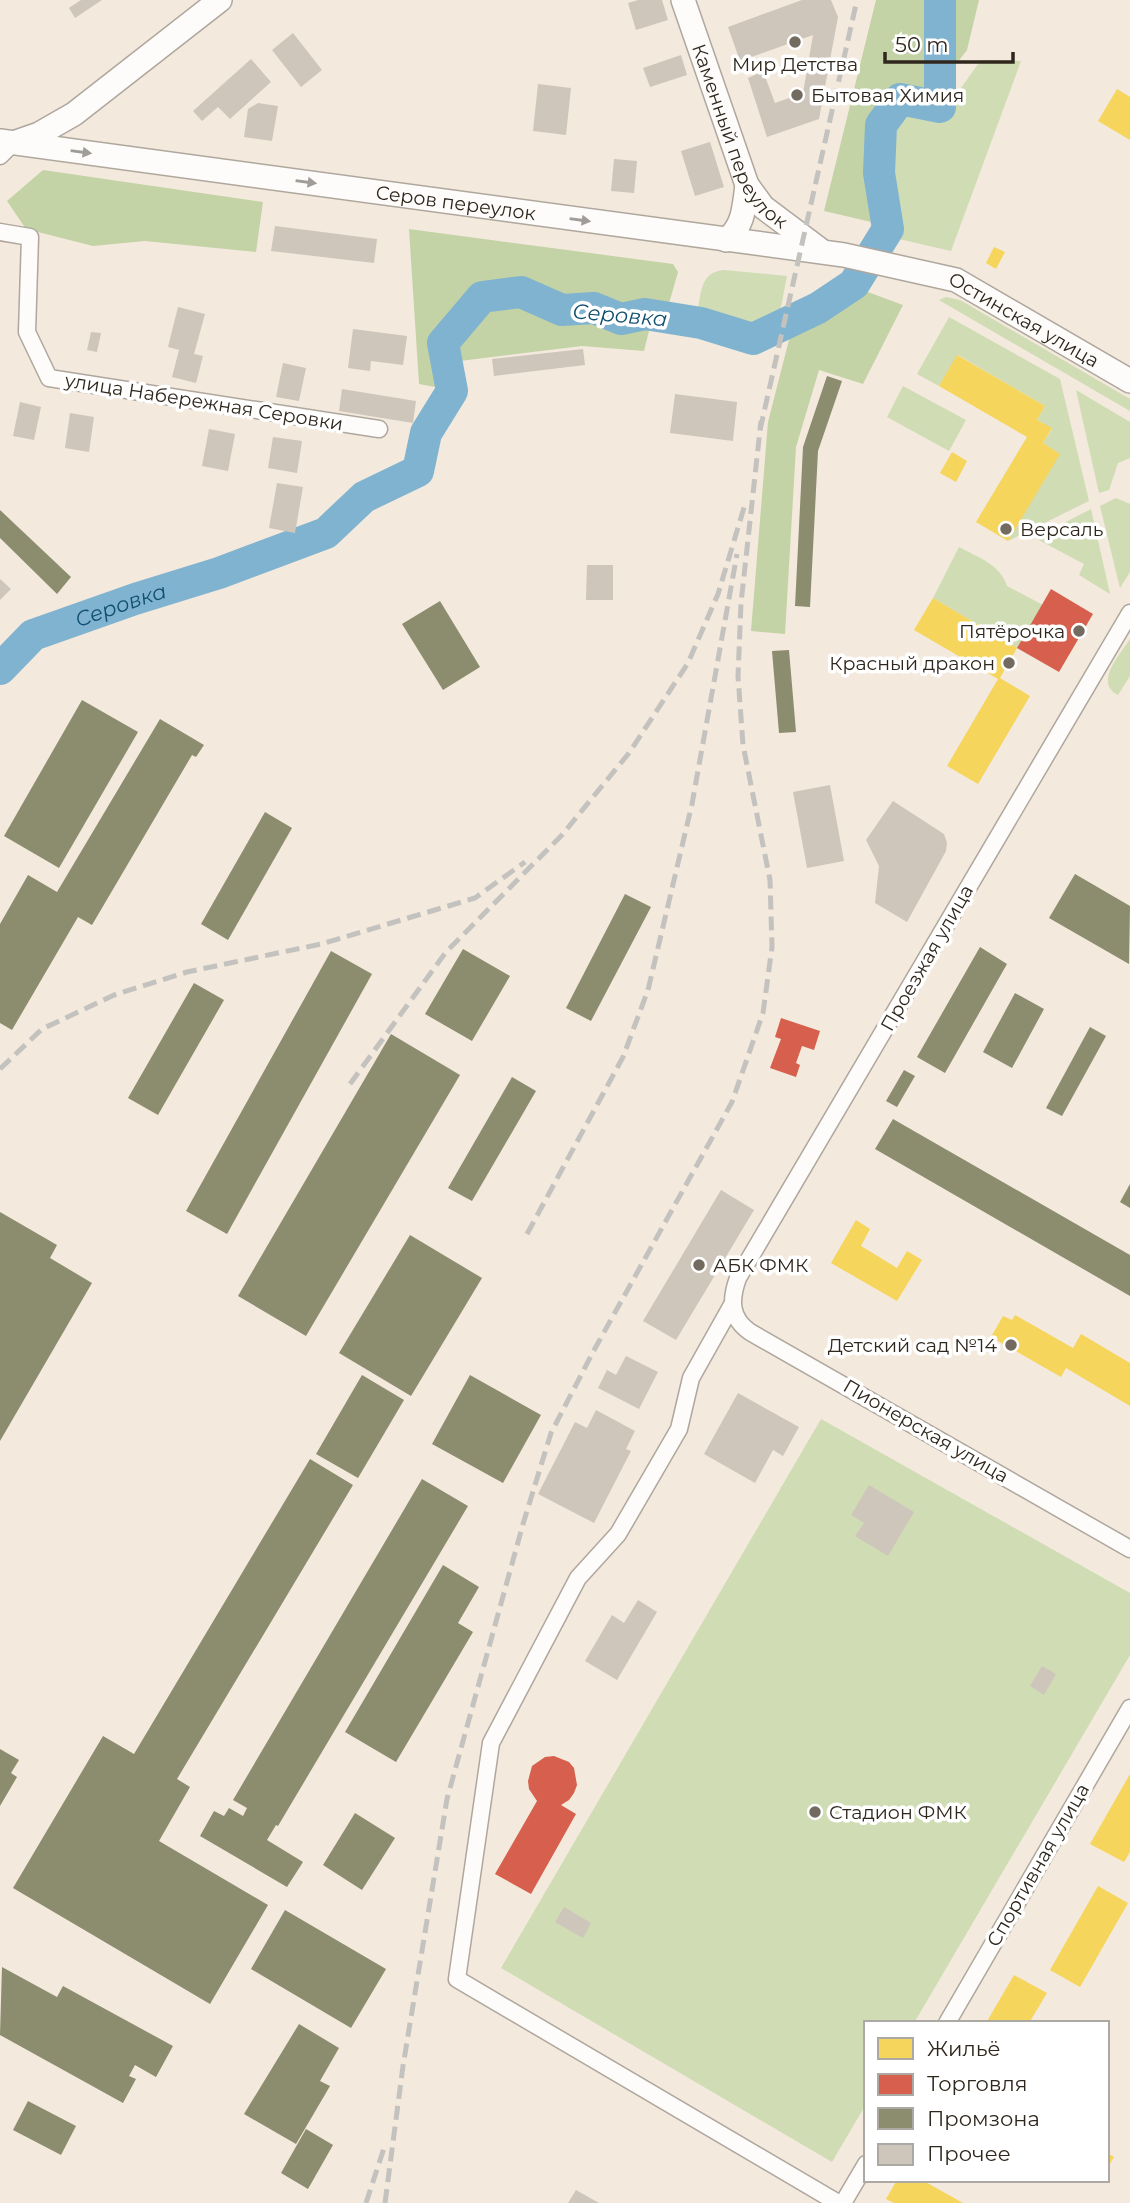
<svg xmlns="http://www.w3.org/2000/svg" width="1130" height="2203" font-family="Montserrat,sans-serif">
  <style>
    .green { fill: #cfdcb4 }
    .forest { fill: #c4d3a6 }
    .homes { fill: #f6d55c }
    .shops { fill: #d6604d }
    .industry { fill: #8c8c6e }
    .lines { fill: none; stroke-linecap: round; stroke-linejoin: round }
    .river { stroke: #80b3d0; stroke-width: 32 }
    .building { fill: #cfc6bb }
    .street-casing { stroke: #afa79d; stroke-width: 19 }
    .secondary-casing { stroke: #afa79d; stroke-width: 26 }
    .street { stroke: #fdfcfa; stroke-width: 16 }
    .secondary { stroke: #fdfcfa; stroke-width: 23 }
    .rail { stroke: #c4c2be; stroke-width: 5; stroke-dasharray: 14 7; stroke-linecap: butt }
    .oneway { fill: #a09c97 }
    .poi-dot { fill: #746b60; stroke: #fff; stroke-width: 2.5 }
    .labels { text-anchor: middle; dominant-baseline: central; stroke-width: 7; stroke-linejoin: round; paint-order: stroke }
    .poi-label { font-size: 19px; fill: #2f271d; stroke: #fff; text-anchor: start }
    .street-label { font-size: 19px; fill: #2f271d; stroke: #fff }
    .water-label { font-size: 21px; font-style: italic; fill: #114f6f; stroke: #fff }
  </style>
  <rect width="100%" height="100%" fill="#f3e9dd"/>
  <!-- green -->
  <g class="green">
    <path d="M981,60l40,1 -70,190 -52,-12 -13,-67 3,-45 14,-21 40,7z"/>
    <path d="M724,270l63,6 -9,46 -25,10 -56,-16c4,-21 2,-44 27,-46z"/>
    <path d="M946,297l14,3 170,99v12l-191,-111z"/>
    <path d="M949,317l111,62 29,122 -81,40 51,-87 -16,-11 9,-14 -15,-9 8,-14 -87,-51 -19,31 -22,-12z"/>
    <path d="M903,386l63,34 -17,31 -62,-34z"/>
    <path d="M1076,390l54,32v36l-12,5 -9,27 -10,3z"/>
    <path d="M1116,498l14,6v68l-10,16 -20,-82z"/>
    <path d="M1091,509l19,85 -31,-19 5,-11 -49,-26z"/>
    <path d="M959,547c20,11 41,17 48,39l36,19 -26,43 -84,-50z"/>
    <path d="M1130,639v37l-12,19c-24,-13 2,-40 12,-56z"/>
    <path d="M821,1419l309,174v62l-216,368h-48v81l-34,58 -331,-194z"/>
  </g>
  <!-- forest -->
  <g class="forest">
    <path d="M876,0h103l-12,50 -35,45 -34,-4 -25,30 -3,52 10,51 -56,-13z"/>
    <path d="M43,170l220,32 -7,50 -111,-11 -52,5 -67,-17 -19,-28z"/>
    <path d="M409,229l264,35 5,8 -10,35 -24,-4 -24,9 -25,-11 -34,3 -39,-17 -46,4 -42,49 12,49 -27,-5z"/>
    <path d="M865,291l38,14 -40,79 -44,-14 -23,77 -11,187 -34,-3 17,-209 23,-90z"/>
    <path d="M522,300l38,17 36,-2 23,10 32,-2 -7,28 -62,-5 -130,16 -2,-16 37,-43z"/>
  </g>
  <!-- homes -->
  <g class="homes">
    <path d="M1117,89l13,8v43l-32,-19z"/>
    <path d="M994,247l11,5 -9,17 -10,-6z"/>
    <path d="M957,355l88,51 -8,14 15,8 -9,15 17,11 -52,87 -32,-19 51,-85 -88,-51z"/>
    <path d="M952,452l15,9 -11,21 -16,-9z"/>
    <path d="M933,598l84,50 -17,30 30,18 -52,88 -31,-18 51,-87 -84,-49z"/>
    <path d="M856,1220l14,9 -9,17 36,22 10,-17 15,9 -25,41 -66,-38z"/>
    <path d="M1015,1315l58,33 8,-14 49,29v43l-64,-38 -5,9 -70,-40 12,-21 9,4z"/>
    <path d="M1130,1774v78l-6,10 -34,-18z"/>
    <path d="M1098,1886l30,17 -48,84 -30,-17z"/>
    <path d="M1014,1975l33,18 -18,30h-43z"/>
    <path d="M1107,2153l7,4 -7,12z"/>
    <path d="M897,2180h25l41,23h-69l-8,-4z"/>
  </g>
  <!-- shops -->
  <g class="shops">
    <path d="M1051,589l42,25 -34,58 -42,-24z"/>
    <path d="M781,1018l39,13 -6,19 -12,-4 -6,17 4,2 -4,12 -26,-9 11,-29 -6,-2z"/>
    <path d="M554,1756l15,6 5,6 3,17 -3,8 -5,7 -8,5 15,9 -45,80 -36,-20 42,-73 -8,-12 -1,-8 4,-15 13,-9z"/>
  </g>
  <!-- industry -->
  <g class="industry">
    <path d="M827,376l15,5 -24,70 -8,156 -15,-1 8,-159z"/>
    <path d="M0,510l71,67 -14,17 -57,-56z"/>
    <path d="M440,601l40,66 -37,23 -41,-66z"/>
    <path d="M789,650l7,82 -17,1 -7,-82z"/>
    <path d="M82,700l56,32 -79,136 -55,-32z"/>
    <path d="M160,719l44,26 -8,12 -4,-2 -100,170 -14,-8 -66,113 -12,-7v-99l28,-49 29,17z"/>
    <path d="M265,812l27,16 -64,112 -27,-16z"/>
    <path d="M1075,874l55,32 -1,58 -80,-46z"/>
    <path d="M625,894l26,13 -60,114 -25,-13z"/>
    <path d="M980,947l27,17 -62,109 -28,-16z"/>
    <path d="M463,949l47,27 -38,65 -47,-27z"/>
    <path d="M331,951l41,23 -145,260 -41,-23z"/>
    <path d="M194,983l30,17 -66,115 -30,-17z"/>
    <path d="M1015,993l29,16 -32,59 -29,-16z"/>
    <path d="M1090,1027l16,9 -44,80 -16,-8z"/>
    <path d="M391,1034l69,41 -154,261 -68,-40z"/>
    <path d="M904,1070l11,6 -18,31 -11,-6z"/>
    <path d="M512,1077l24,14 -64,110 -24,-13z"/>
    <path d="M893,1119l237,136v41l-255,-147z"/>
    <path d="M1130,1184v24l-10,-6z"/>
    <path d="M0,1212l57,33 -7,13 42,25 -92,158z"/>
    <path d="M410,1235l72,43 -71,118 -72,-43z"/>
    <path d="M362,1375l42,25 -46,78 -42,-24z"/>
    <path d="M470,1375l71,40 -38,68 -71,-39z"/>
    <path d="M310,1459l43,26 -176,294 13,8 -31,54 109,64 -58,99 -197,-116 90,-152 31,18z"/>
    <path d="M422,1479l46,27 -190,320 -2,-1 -9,15 36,22 -16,25 -87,-51 14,-25 10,5 5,-8 14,8 4,-8 -14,-8z"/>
    <path d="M443,1565l36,22 -21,36 15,9 -77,130 -51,-30z"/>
    <path d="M0,1749l19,11 -8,13 6,4 -17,29z"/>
    <path d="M355,1813l40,25 -33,52 -39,-25z"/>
    <path d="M285,1910l101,59 -35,59 -100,-59z"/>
    <path d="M2,1967l55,30 6,-11 110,60 -17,31 -21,-12 -6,11 7,3 -13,24 -123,-68z"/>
    <path d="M299,2024l40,24 -19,33 10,5 -34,58 -52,-30z"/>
    <path d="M28,2101l48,25 -15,29 -48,-25z"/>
    <path d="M306,2129l27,16 -25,44 -27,-16z"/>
  </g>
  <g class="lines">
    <!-- river -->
    <path class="river" id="s1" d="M0,669l33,-34 102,-36 84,-26 107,-40 38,-36 54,-26 8,-38 26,-42 -9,-48 39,-46 39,-5 41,18 32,-2 27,11 24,-5 56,9 52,16 65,-31 36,-24 34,-55 -9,-56 2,-48 19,-26 40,8v-107"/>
  </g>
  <!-- building -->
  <g class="building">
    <path d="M81,0h21l-27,18 -6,-10z"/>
    <path d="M638,0h24l6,20 -32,10 -8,-27z"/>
    <path d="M802,0h29l7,17 -19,102 -52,18 -19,-59 15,-7 12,32 28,-10 10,-58 -73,26 -12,-34z"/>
    <path d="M293,33l29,37 -21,17 -29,-37z"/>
    <path d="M681,55l6,20 -37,12 -7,-19z"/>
    <path d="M251,59l20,23 -41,37 -12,-12 -16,14 -9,-10z"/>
    <path d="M538,84l33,4 -5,47 -33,-4z"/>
    <path d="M258,103l20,3 -6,35 -28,-4 4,-28z"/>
    <path d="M710,142l14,45 -29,9 -14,-45z"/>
    <path d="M614,159l23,2 -3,32 -23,-2z"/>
    <path d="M275,226l102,13 -3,24 -103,-12z"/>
    <path d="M178,307l27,7 -11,40 9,2 -7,27 -24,-6 7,-27 -11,-3z"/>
    <path d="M353,329l54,7 -4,29 -32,-4 -1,10 -22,-3z"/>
    <path d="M91,332l10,1 -4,19 -10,-2z"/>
    <path d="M583,349l2,16 -91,11 -2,-17z"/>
    <path d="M283,363l23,5 -7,33 -23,-4z"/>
    <path d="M342,389l74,12 -3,22 -74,-12z"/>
    <path d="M675,394l62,8 -4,39 -63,-8z"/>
    <path d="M20,402l21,5 -7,33 -21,-4z"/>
    <path d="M70,413l24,4 -5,35 -24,-4z"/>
    <path d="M209,429l26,5 -7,37 -26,-5z"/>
    <path d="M273,437l29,4 -5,32 -29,-5z"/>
    <path d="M277,483l26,4 -8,46 -26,-5z"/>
    <path d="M587,565h26v35h-27z"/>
    <path d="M0,579l11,10 -11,11z"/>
    <path d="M830,785l14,76 -37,7 -14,-76z"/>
    <path d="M893,801l51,33 3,9 -1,8 -39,71 -32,-19 4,-37 -13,-26z"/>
    <path d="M721,1190l33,20 -78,130 -33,-19z"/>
    <path d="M626,1356l32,16 -19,37 -41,-21 9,-18 9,5z"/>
    <path d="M738,1393l61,34 -16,29 -10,-6 -18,33 -51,-29z"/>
    <path d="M596,1410l39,21 -9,18 5,2 -37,72 -56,-29 37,-72 12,6z"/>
    <path d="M869,1485l45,27 -26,44 -33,-20 9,-13 -13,-8z"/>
    <path d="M638,1600l19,12 -40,68 -32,-19 27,-46 12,8z"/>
    <path d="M1042,1666l14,8 -12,21 -14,-9z"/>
    <path d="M564,1907l27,16 -8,15 -28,-16z"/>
    <path d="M576,2190l23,13h-31z"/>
  </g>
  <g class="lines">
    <!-- street casing -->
    <g class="street-casing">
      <g id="street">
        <path d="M0,156l13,-13"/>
        <path d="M0,232l30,5 -3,95 22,46 330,51"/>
        <path d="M1130,613l-392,665c-8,22 -8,40 12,54l380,217"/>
        <path d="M732,1305l-41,73 -12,51 -61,105 -40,44 -87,165 -34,236 381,224"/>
        <path d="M947,2023l183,-315"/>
        <path d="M843,2203l23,-39"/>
      </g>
    </g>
    <!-- secondary casing -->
    <g class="secondary-casing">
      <g id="secondary">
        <path id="s2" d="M683,0l64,185 16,22 56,42"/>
        <path id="s3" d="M0,141l844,114 112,25 174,101"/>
        <path d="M16,142l23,-8 35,-20 146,-114"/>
        <path d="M726,240c18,-13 18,-34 21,-55"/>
      </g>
    </g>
    <!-- street -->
    <use href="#street" class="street"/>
    <!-- secondary -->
    <use href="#secondary" class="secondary"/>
    <!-- rail -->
    <g class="rail">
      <path d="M760,430l97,-430"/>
      <path d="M0,1069l42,-40 72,-34 73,-23 134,-28 154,-46 50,-36"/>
      <path d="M350,1084l96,-132 116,-117 67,-82 59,-90 30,-69 28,-93"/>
      <path d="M527,1234l96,-177 25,-67 44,-186 45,-250"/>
      <path d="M366,2203l18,-55"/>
      <path d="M385,2203l18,-137 44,-267 76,-275 28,-91 42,-81 139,-250 31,-89 9,-66 -2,-67 -27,-135 -5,-69 3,-73 20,-182"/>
    </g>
  </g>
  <!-- one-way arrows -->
  <defs><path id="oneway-solid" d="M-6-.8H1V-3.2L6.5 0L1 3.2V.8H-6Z" transform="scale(1.75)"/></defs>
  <g class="oneway">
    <use href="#oneway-solid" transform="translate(81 152) rotate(8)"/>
    <use href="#oneway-solid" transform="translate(306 182) rotate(8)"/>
    <use href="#oneway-solid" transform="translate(580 220) rotate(8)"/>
  </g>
  <!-- markers -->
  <g class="poi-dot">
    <circle cx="795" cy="42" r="7"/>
    <circle cx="797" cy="95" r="7"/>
    <circle cx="1006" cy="529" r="7"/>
    <circle cx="1079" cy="631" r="7"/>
    <circle cx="1009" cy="663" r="7"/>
    <circle cx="699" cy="1265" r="7"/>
    <circle cx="1011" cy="1345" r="7"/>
    <circle cx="815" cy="1812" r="7"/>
  </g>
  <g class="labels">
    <!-- poi labels -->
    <g class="poi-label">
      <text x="795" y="64" text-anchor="middle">Мир Детства</text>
      <text x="811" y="95">Бытовая Химия</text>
      <text x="1020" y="529">Версаль</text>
      <text x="1065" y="631" text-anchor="end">Пятёрочка</text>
      <text x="995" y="663" text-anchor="end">Красный дракон</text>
      <text x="713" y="1265">АБК ФМК</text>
      <text x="997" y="1345" text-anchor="end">Детский сад №14</text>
      <text x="829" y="1812">Стадион ФМК</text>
    </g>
    <!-- street labels -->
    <g class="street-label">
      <text stroke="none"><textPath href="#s2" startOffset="149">Каменный переулок</textPath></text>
      <text stroke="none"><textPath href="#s3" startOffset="460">Серов переулок</textPath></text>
      <text stroke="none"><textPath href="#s3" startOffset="1045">Остинская улица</textPath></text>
      <text transform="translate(204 402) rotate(9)">улица Набережная Серовки</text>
      <text transform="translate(927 958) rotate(-60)">Проезжая улица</text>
      <text transform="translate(926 1431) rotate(30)">Пионерская улица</text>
      <text transform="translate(1038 1865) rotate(-60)">Спортивная улица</text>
    </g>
    <!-- water labels -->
    <g class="water-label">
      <text transform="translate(620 315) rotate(5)">Серовка</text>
      <text stroke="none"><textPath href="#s1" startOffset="140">Серовка</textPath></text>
    </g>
  </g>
  <!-- legend -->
  <rect x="864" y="2021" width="245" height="161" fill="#ffffff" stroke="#aca9a5" stroke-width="2"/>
  <rect x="878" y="2038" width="35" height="21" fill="#f6d55c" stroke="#aca9a5" stroke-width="2"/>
  <text x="927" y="2056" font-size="21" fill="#2f271d">Жильё</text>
  <rect x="878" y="2074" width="35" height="21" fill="#d6604d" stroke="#aca9a5" stroke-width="2"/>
  <text x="927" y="2091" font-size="21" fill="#2f271d">Торговля</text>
  <rect x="878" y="2108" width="35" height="21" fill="#8c8c6e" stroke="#aca9a5" stroke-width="2"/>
  <text x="927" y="2126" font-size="21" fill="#2f271d">Промзона</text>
  <rect x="878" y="2144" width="35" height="21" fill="#cfc6bb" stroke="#aca9a5" stroke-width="2"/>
  <text x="927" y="2161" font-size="21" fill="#2f271d">Прочее</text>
  <!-- scale -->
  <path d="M885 52v10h128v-10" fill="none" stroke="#2f271d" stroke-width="3.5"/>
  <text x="895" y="52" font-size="21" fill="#2f271d" stroke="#ffffff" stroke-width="5" paint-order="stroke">50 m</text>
</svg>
